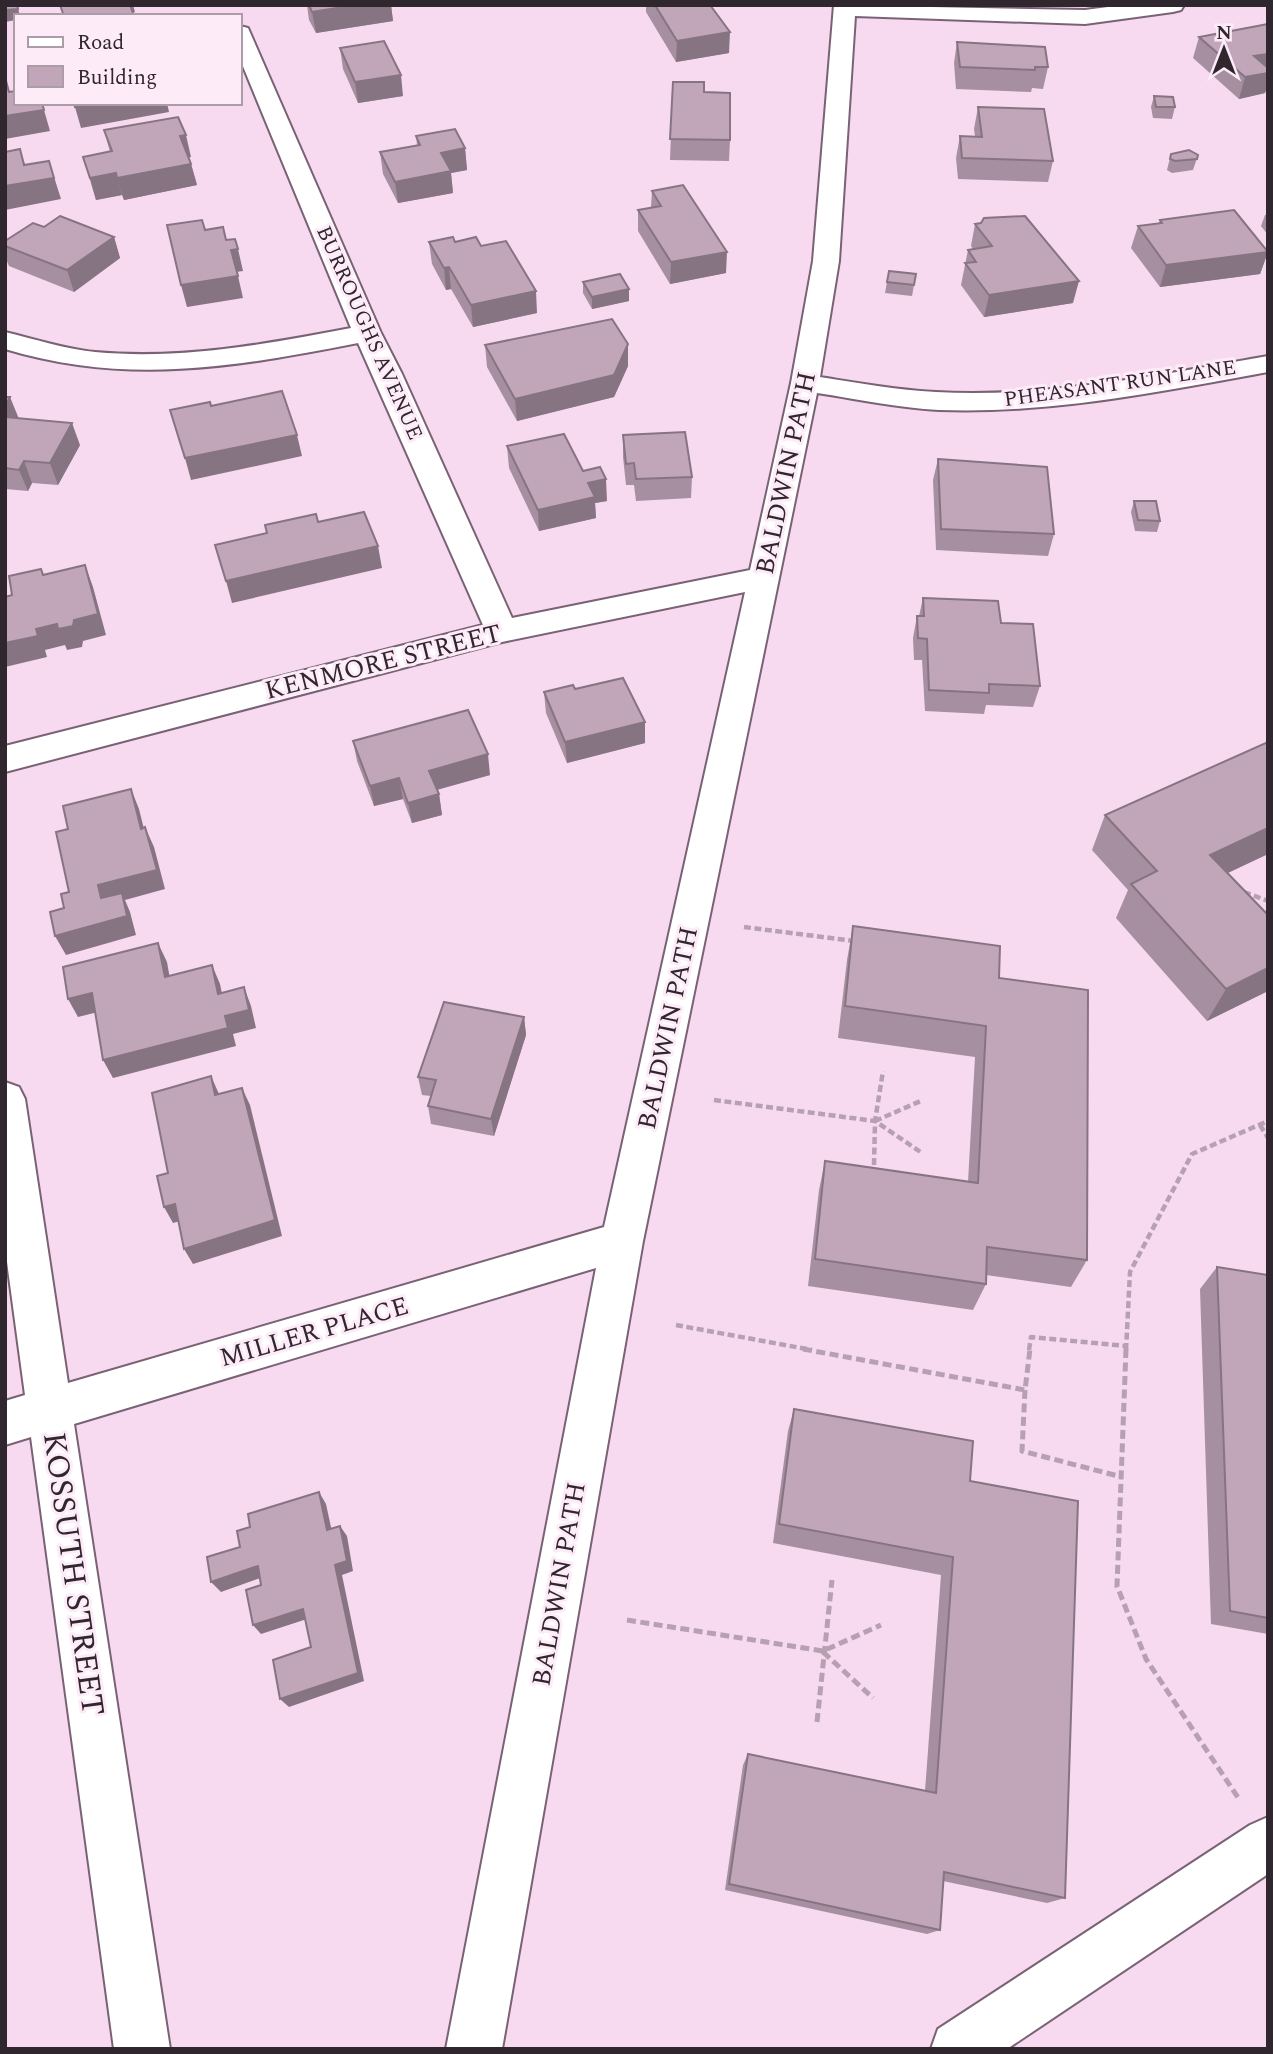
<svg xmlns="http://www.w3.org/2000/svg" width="1273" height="2054" font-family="Spectral,serif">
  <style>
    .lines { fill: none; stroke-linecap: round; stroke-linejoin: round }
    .minor-casing { stroke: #7a6275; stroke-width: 4 }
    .path-far1 { stroke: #b7a0b2; stroke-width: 4.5; stroke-dasharray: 7 3.5; stroke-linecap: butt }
    .path { stroke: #b7a0b2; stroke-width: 5; stroke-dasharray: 9 4.5; stroke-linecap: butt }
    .minor { fill: #fff; fill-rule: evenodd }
    .wall { fill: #a68fa0 }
    .shaded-wall { fill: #877482 }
    .building { fill: #c1a6ba; stroke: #877482; stroke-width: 2 }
    .labels { text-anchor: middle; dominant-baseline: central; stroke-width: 6; stroke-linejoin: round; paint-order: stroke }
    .far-street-label { font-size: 21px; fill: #30262e; stroke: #fdebf8 }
    .street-label { font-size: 26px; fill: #30262e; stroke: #fdebf8 }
    .near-street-label { font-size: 32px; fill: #30262e; stroke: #fdebf8 }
  </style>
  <rect width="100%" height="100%" fill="#f7daf0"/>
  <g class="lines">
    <!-- minor casing -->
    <g class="minor-casing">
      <g id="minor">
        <path d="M834,5l251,5 38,-5h61l-3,5 -8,2 -88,12 -230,-8 -16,245 -19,116c38,6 77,13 116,15 111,6 222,-17 332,-36v16c-109,20 -218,42 -329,38 -41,-2 -82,-11 -122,-17l-174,848 -141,808h-56l150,-781 -522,156 96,625h-56l-83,-612 -26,8v-44l20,-6 -20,-148v-165l14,5 6,12 43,284 536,-156 141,-635 -243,50 -497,130v-26l478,-121 -125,-282c-123,24 -230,43 -353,6v-17c30,7 59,17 90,20 86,8 172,-8 256,-24l-111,-269v-33l8,2 133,305 21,41 110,244 238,-48 41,-187 22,-122z"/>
        <path d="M1268,1817v57l-261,175h-76l7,-20 312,-204z"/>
      </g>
    </g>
    <!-- path-far1 -->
    <g class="path-far1">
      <path d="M1244,892l24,9"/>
      <path d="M744,927l110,14"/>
      <path d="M714,1100l161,21 47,32"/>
      <path d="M875,1121l48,-21"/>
      <path d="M1260,1125l8,13"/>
      <path d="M874,1165l1,-44 8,-50"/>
      <path d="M676,1325l136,25"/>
      <path d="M1029,1350l2,-13 95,9"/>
      <path d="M1126,1350l4,-78 62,-118 76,-33"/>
    </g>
    <!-- path -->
    <g class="path">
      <path d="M803,1349l222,41 5,-41"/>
      <path d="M1126,1349l-9,237 29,73 93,140"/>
      <path d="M1025,1390l-3,61 100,26"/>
      <path d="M627,1620l196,31 58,-26"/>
      <path d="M823,1652l50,46"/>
      <path d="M817,1722l15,-142"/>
    </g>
    <!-- minor -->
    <use href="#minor" class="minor"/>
  </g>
  <!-- wall -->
  <g class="wall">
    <path d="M307,5h84l2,16 -77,12 -7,-13z"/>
    <path d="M646,5h64l19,48 -53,9 -30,-50z"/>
    <path d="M1199,37l66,56 -26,6 -46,-41z"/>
    <path d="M957,42l91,25 -5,22 -11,-1 -1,4 -75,-3 -2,-26z"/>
    <path d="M340,48l63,48 -45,7 -15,-34z"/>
    <path d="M673,82l31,10 26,48 -1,21 -59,-1z"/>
    <path d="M1154,96l21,11 -3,12 -19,-1 -2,-11z"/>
    <path d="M978,107l75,54 -5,21 -90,-3 -2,-21 4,-22h15l-1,-7z"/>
    <path d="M104,130l87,27h-2l8,28 -73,15 -2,-5 -26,5 -13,-43 27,-5z"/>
    <path d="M416,136l49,12 2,22 -16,3 2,20 -55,10 -15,-29 -3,-22 37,-7z"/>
    <path d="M1171,154l27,1 -5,15 -21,3 -5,-3z"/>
    <path d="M652,191l74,82 -56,11 -32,-53v-21l13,-3z"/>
    <path d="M1268,214v21l-7,-9 4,-11z"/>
    <path d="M1160,220l108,32 -8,22 -100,13 -29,-39 7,-22 21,-3z"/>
    <path d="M975,224l98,79 -89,14 -23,-32 7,-35 5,-1 -2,-3z"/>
    <path d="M44,227l70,10 6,21 -46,34 -65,-26 -4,-9v-16z"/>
    <path d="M429,242h26l26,4 56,67 -64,14 -22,-38 -5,1 -14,-26z"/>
    <path d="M889,271l27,3 -4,22 -27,-3z"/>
    <path d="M583,282l46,19 -37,8 -9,-16z"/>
    <path d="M485,345l143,21 -14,31 -97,24 -30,-54z"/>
    <path d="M5,397l13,21 62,27 -22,40 -26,-2 -4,8 -23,-2z"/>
    <path d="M623,435l69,42 -1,21 -55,3 -2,-16h-8l-3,-28z"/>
    <path d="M507,446l76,25 24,30 -12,2 1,15 -57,13 -30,-63z"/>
    <path d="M938,459l116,75 -6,22 -112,-6 -3,-70z"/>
    <path d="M1134,501l26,20 -3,11 -22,-1 -4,-19z"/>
    <path d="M923,598l78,25 39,63 -7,21 -47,-2 -2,9 -59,-3 -3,-51h-8l-1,-22 4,-22h2z"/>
    <path d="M575,689l70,33v21l-78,20 -21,-50 -2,-21z"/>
    <path d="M353,741l137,34 -53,15 2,4 3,21 -30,8 -9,-24 -29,7 -17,-45z"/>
    <path d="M1268,742v112l-40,19 40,42v76l-61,30 -91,-103 12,-28 -36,-40 13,-35z"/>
    <path d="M853,926l146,52 88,282 -16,27 -85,-12v9l-13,26 -165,-24 11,-96 6,-29 143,21 7,-125 -137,-19 9,-78z"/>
    <path d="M524,1017l2,18 -32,101 -63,-12 -3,-18 3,-10 -9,-1 -4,-18z"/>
    <path d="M1217,1267l51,8v359l-57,-10 -11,-335z"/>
    <path d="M794,1409l176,72 95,417 -18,5 -104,-22 -3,49 -13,4 -202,-44 18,-125 5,-11 177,37 16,-216 -168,-32 15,-112z"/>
  </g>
  <!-- shaded-wall -->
  <g class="shaded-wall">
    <path d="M17,5l3,11h-4v4l-11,2v-12z"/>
    <path d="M128,5h5l2,7 -5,1z"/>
    <path d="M355,5h36l2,16 -77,12 -4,-21z"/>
    <path d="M730,32l-1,21 -53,9 1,-21z"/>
    <path d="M1268,54v32l-3,7 -26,6 6,-22 9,-21z"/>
    <path d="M401,75l2,21 -45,7 -3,-21z"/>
    <path d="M94,103h73l2,9 -88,16 -6,-21z"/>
    <path d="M44,110l6,21 -45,8v-23z"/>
    <path d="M186,135l5,22 -5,1 -6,-22z"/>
    <path d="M465,148l2,22 -16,3 2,20 -55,10 -3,-21 46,-29z"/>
    <path d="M20,149l7,22 22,-10 12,38 -56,11v-24z"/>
    <path d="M191,164l6,21 -73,15 -7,-22z"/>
    <path d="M116,173l6,22 -26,5 -6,-22z"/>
    <path d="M114,237l6,21 -46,34 -7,-22z"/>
    <path d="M238,249l5,22 -7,1 -5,-22z"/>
    <path d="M727,252l-1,21 -56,11 1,-22z"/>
    <path d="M1268,252l-8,22 -100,13 6,-22z"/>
    <path d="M449,267l2,22 -5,1 -2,-22z"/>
    <path d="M238,276l5,22 -56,9 -6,-22z"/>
    <path d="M1079,281l-6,22 -89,14 5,-22z"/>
    <path d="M629,289v12l-37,8v-12z"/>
    <path d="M536,291l1,22 -64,14 -2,-22z"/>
    <path d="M628,344v22l-14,31 -97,24 -2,-22z"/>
    <path d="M10,397l9,22 -14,13v-26z"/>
    <path d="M72,423l8,22 -22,40 -8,-22z"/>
    <path d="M297,435l5,21 -111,24 -6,-22z"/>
    <path d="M24,461l8,22 -4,8 -9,-21z"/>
    <path d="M606,479l1,22 -12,2 1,15 -57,13 -1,-21 50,-27z"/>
    <path d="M378,546l4,22 -150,35 -6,-22z"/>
    <path d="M85,565l8,22 13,48 -23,6 -1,6 -15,3 -2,-5 -20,5 2,7 -42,10v-24l31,-14 21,-5z"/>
    <path d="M645,722v21l-78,20 -2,-21z"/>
    <path d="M488,754l2,21 -58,16 -3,-20z"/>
    <path d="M399,778l4,21 -29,7 -4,-20z"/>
    <path d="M131,789l8,20 10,40 -8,-20z"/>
    <path d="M439,794l3,21 -30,8 -4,-20z"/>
    <path d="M145,827l9,20 11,42 -40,11 5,12 6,23 -70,20 -11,-19 46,-38 -3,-13z"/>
    <path d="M1268,828v26l-75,35 17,-34z"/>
    <path d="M158,943l9,19 6,34 -8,-19z"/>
    <path d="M212,965l8,19 6,29 -8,-19z"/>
    <path d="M1268,968v23l-61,30 19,-32z"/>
    <path d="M244,987l7,19 5,22 -23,6 3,12 -123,32 -10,-18 122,-44z"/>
    <path d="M92,993l10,18 -24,6 -10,-18z"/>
    <path d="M524,1017l2,18 -32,101 -3,-17z"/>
    <path d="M211,1076l8,18 -4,1z"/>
    <path d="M242,1088l8,17 32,131 -89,28 -9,-15z"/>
    <path d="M175,1204l9,16 -11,3 -9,-16z"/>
    <path d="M319,1492l7,12 8,37 -7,-11z"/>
    <path d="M340,1526l7,10 6,35 -11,4 22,106 -75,26 -9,-8 78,-26 -23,-108z"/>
    <path d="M258,1566l8,10 -45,16 -10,-10z"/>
    <path d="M303,1609l7,9 -49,16 -8,-9z"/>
  </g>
  <!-- building -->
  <g class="building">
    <path d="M5,5h12l1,4 -13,1z"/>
    <path d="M60,5h70l4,11h-70z"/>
    <path d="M309,5h46l-43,7z"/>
    <path d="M655,5h55l20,27 -53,9z"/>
    <path d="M1268,24v30l-14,2 14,12v5l-23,4 -46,-40z"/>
    <path d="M384,41l17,34 -46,7 -15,-34z"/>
    <path d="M957,42l88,5 3,20h-13v3l-75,-3z"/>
    <path d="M5,77l4,15 7,-1v12h26l2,7 -39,6z"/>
    <path d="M673,82h31v10l26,1v47l-60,-1z"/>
    <path d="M1154,96l19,1 2,10h-19z"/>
    <path d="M74,103h20l-19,4z"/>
    <path d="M978,107l66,2 9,52 -91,-3 -2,-22 22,1z"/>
    <path d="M178,117l8,18 -6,1 11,28 -74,14 -1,-5 -26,5 -7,-21 29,-6 -8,-21z"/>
    <path d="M455,129l10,19 -24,5 10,18 -56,11 -15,-30 40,-7 -4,-9z"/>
    <path d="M20,149l4,16 25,-4 5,17 -49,8v-34z"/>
    <path d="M1189,150l9,5 -1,4 -22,2 -5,-2 1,-5z"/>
    <path d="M683,185l44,67 -56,10 -33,-52 23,-4 -9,-15z"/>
    <path d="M1234,210l34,42 -102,13 -28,-39 24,-3 -2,-3z"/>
    <path d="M60,216l54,21 -47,33 -62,-24v-5l28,-18 11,4z"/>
    <path d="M1025,216l54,65 -90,14 -24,-32 11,-1 -8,-12 24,-4 -17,-22 6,-1 3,-5z"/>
    <path d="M202,220l3,10 18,-3 3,13 9,-1 3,10 -7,1 7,26 -57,9 -14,-60z"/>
    <path d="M453,237l2,5 21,-5 5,9 25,-5 30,50 -65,14 -22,-38 -5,1 -15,-26z"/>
    <path d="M889,271l27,3 -2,11 -27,-3z"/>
    <path d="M620,274l9,15 -37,8 -9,-15z"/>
    <path d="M612,319l16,25 -14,31 -99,24 -30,-54z"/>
    <path d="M282,391l15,44 -112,23 -15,-48 40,-8 1,4z"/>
    <path d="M5,397h5l-5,9z"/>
    <path d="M5,417l67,6 -22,40 -26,-2 -5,9 -14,-2z"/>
    <path d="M685,432l7,45 -56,2 -2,-16 -8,1 -3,-29z"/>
    <path d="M564,434l19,37 17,-4 6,12 -18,4 7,14 -57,13 -31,-64z"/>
    <path d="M938,459l109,8 7,67 -113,-5z"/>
    <path d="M1134,501h22l4,20 -22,-1z"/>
    <path d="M364,512l14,34 -152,35 -11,-36 52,-12 -2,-8 51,-11 2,8z"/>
    <path d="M85,565l13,49 -24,6 -1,6 -15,3 -1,-5 -21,5 2,7 -33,7v-46l7,-2 -3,-19 32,-7 2,6z"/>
    <path d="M923,598l75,3 3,22 32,1 7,62 -51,-2v9l-60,-3 -2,-51 -9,-1 -1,-22h7z"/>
    <path d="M623,678l22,44 -80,20 -21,-50 29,-7 2,4z"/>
    <path d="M468,710l20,44 -59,17 10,23 -31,9 -9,-25 -29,8 -17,-45z"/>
    <path d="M1268,742v86l-58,27 58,60v53l-42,21 -95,-105 26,-13 -52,-56z"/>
    <path d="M131,789l10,40 4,-2 12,43 -59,15 3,13 21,-5 5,23 -72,20 -5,-24 14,-4 -3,-14 8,-2 -13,-60 12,-3 -5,-23z"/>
    <path d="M853,926l147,20 -1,32 89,12 -1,270 -100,-13 -1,37 -171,-25 10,-98 153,22 8,-157 -141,-20z"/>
    <path d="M158,943l7,34 47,-12 6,29 26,-7 5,23 -24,6 3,12 -125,32 -11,-67 -24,6 -5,-32z"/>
    <path d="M444,1002l80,15 -33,102 -63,-13 8,-26 -18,-3z"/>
    <path d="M211,1076l4,19 27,-7 33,132 -91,29 -9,-45 -11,3 -7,-31 11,-3 -16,-80z"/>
    <path d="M1217,1267l51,8v343l-38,-7z"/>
    <path d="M794,1409l179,32 -3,40 108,20 -13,397 -121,-26 -4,58 -211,-46 19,-130 188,39 17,-236 -174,-33z"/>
    <path d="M319,1492l8,38 13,-4 7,35 -12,4 23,108 -78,26 -7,-39 38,-13 -8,-38 -50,16 -7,-35 15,-5 -3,-19 -47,16 -4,-25 33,-10 -3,-16 13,-4 -2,-13z"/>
  </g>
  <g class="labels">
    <!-- far-street labels -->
    <g class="far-street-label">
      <text transform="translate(369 333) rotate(66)">BURROUGHS AVENUE</text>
      <text transform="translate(1120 384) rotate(-8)">PHEASANT RUN LANE</text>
    </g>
    <!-- street labels -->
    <g class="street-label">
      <text transform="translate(786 473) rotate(-78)">BALDWIN PATH</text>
      <text transform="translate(383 662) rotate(-14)">KENMORE STREET</text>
      <text transform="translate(668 1028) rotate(-78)">BALDWIN PATH</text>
      <text transform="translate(314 1332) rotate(-16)">MILLER PLACE</text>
      <text transform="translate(559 1584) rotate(-80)">BALDWIN PATH</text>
    </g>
    <!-- near-street labels -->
    <g class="near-street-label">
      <text transform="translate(73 1574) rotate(82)">KOSSUTH STREET</text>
    </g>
  </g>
  <!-- border -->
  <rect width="1273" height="2054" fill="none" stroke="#30262e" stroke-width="14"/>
  <!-- legend -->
  <rect x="14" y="14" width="228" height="91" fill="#fdebf8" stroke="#ab9ca7" stroke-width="2"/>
  <rect x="28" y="37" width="35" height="10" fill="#ffffff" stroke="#ab9ca7" stroke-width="2"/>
  <text x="77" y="49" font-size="21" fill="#30262e">Road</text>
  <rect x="28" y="66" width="35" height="21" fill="#c1a6ba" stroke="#ab9ca7" stroke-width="2"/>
  <text x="77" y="84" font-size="21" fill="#30262e">Building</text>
  <!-- north arrow -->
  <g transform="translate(1224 49)" stroke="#fdebf8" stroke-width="5" paint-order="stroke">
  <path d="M0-5L12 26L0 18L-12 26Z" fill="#30262e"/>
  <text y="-10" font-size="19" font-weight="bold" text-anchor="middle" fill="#30262e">N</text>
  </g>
</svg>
